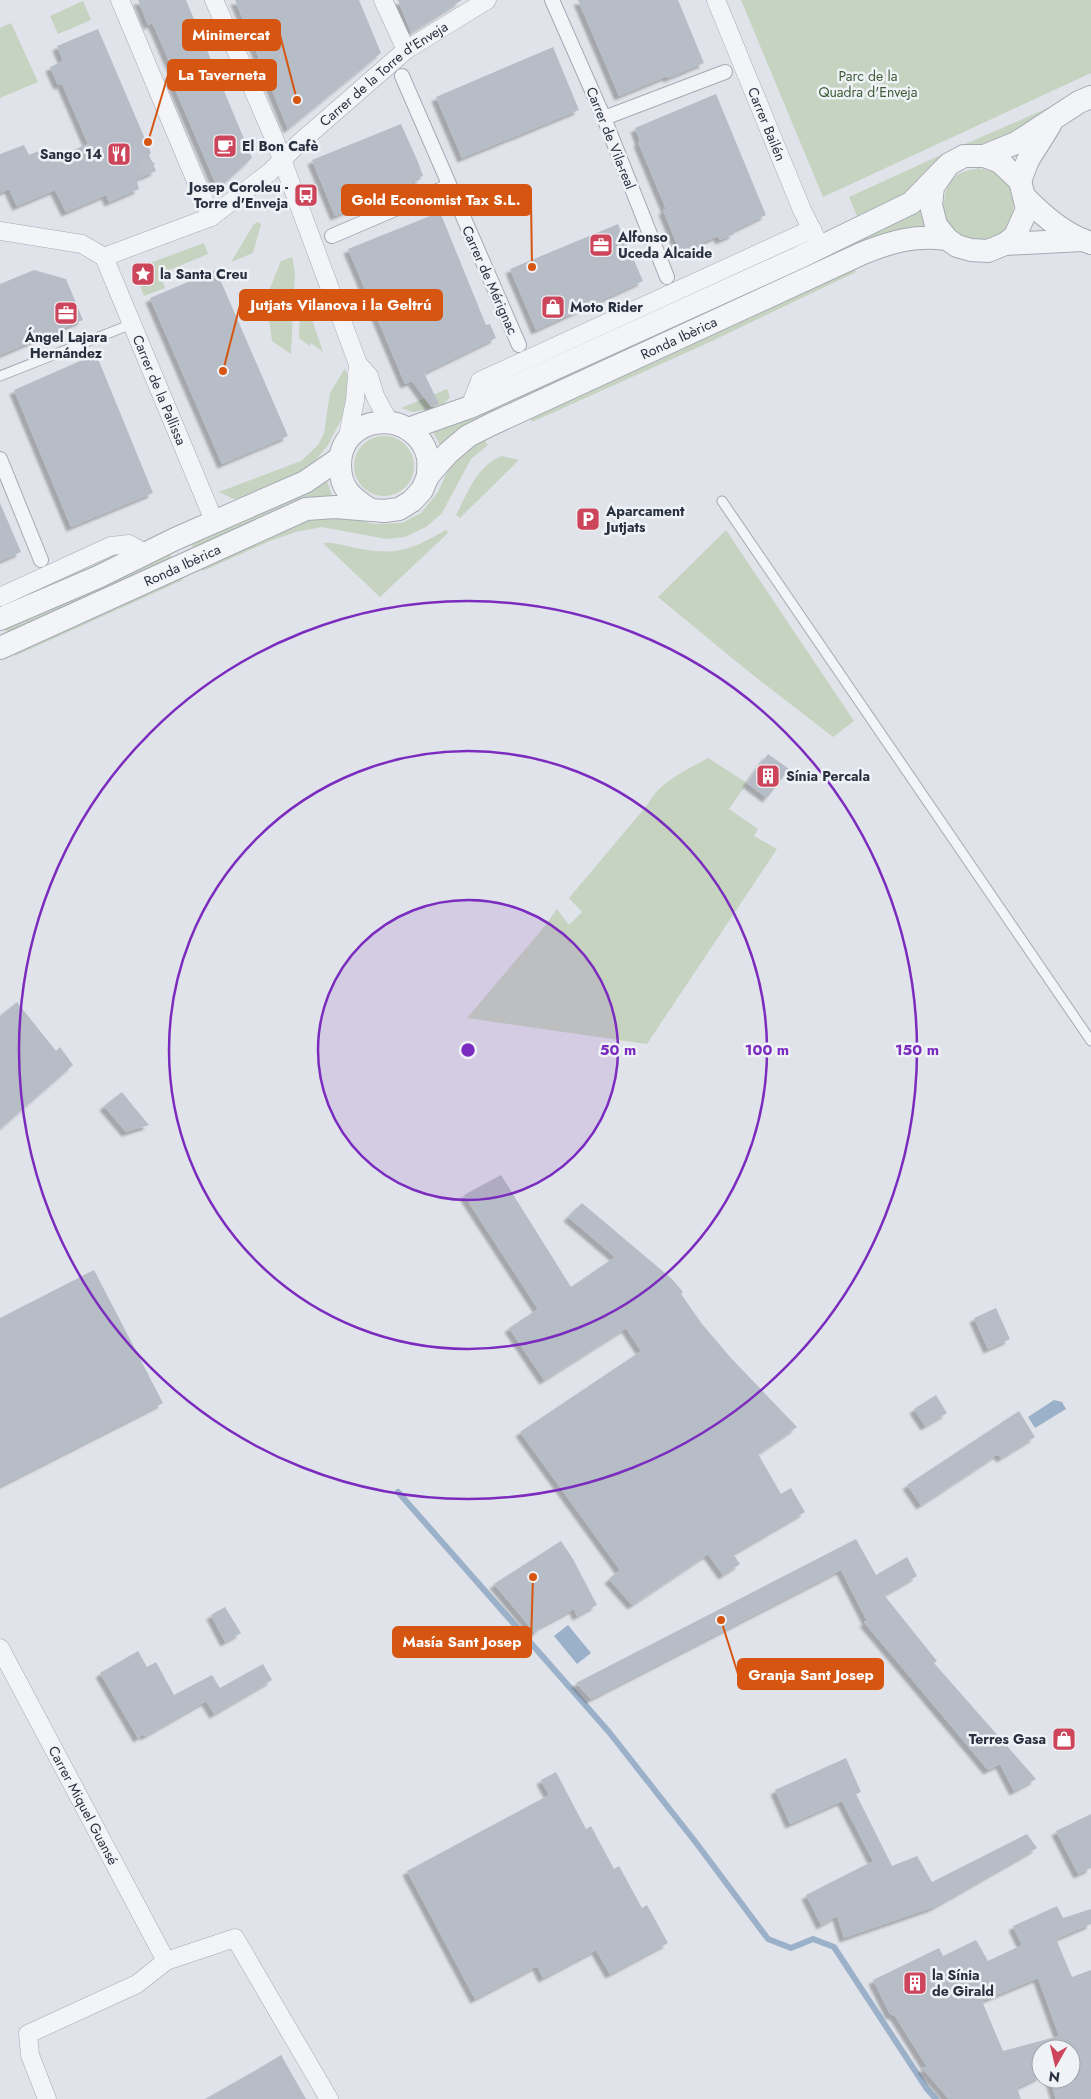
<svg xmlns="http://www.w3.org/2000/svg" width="1091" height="2099" font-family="Jost,sans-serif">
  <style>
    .green { fill: #c6d3c1 }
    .water { fill: #9bb1c9 }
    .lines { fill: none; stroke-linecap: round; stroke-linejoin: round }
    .stream { stroke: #9bb1c9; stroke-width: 6 }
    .building { fill: #b7bdc6; fill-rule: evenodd; filter: url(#shadow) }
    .pedestrian-tunnel { stroke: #bbbfc7; stroke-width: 14; stroke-dasharray: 14 7; stroke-linecap: butt }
    .service-casing { stroke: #a5aab3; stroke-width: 11 }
    .pedestrian-casing { stroke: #a5aab3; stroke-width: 16 }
    .minor-casing { stroke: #a5aab3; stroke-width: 19 }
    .tertiary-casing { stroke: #a5aab3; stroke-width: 24 }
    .service { stroke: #f3f4f7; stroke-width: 9 }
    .pedestrian { stroke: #f3f4f7; stroke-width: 14 }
    .minor { stroke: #f3f4f7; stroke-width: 18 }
    .tertiary { stroke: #f3f4f7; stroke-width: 22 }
    .ring { fill: none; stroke: #7b2cbf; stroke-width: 2.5 }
    .labels { text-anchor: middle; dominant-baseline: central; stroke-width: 5; stroke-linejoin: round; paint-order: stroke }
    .street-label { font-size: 14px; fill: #293140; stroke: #eff2f6 }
    .park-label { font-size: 14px; fill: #3d5c36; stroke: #eff2f6 }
    .poi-label { font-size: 14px; font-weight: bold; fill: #293140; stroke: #eff2f6; text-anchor: start }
    .centre { fill: #7b2cbf; stroke: #eff2f6; stroke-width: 2.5 }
    .ring-label { font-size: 15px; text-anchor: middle; font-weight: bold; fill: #7b2cbf; stroke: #eff2f6; stroke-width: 5; stroke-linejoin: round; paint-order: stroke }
    .leader { fill: none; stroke: #d55511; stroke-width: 2 }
    .callout-dot { fill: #d55511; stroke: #eff2f6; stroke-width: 2 }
    .callout { fill: #d55511; stroke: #d55511; stroke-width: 2 }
    .callout-label { font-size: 15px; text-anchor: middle; font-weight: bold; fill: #fff }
  </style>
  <defs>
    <filter id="shadow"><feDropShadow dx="-4.5" dy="4.5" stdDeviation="1" flood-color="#0004"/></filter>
  </defs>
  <rect width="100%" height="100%" fill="#e0e3e9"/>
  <!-- green -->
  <g class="green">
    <path d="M741,0h350v73l-268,124z"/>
    <path d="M83,1l8,19 -33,14 -8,-18z"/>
    <path d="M11,23l27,59 -38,16v-70z"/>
    <path d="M1057,104l-55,39 -39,2z"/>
    <path d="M943,154l-38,41 -48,21 -8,-19z"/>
    <path d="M978,168c7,2 17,4 22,8 14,12 18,33 8,49 -16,27 -65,14 -65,-19 0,-3 2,-8 2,-11 2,-8 5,-15 12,-20 5,-4 15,-5 21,-7z"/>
    <path d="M920,210l4,17 -484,218 -8,-15 28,-8z"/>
    <path d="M258,222l3,2 -8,29 -22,9 23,-38z"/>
    <path d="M204,243l4,11 -48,20 5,14 -21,8 -5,-13 13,-6 -5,-13z"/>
    <path d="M292,257l3,15 -4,82 -19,-13 -6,-43 15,-37z"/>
    <path d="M854,267l2,5 -146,70 -178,80 -2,-4z"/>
    <path d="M301,287l22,65 -12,-9 -1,3 -11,-8z"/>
    <path d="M345,368l4,13 -2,23 -5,14 -14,27 -18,22 -64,31 -13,1 -14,-7 82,-31 17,-16 6,-12 6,-40z"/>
    <path d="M447,389l3,8 -7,8 -7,3 -23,4 -12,-4z"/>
    <circle cx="384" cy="466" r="30"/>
    <path d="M484,439l4,6 -17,14 -29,54 -16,14 -21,10 -19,2 -64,-12 -26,5 -26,9 -67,30 -2,-4 106,-49h43l24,6 28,-1 19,-10 17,-21 11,-24 20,-21z"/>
    <path d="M502,456l17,4 -59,58 -4,-3c12,-22 20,-49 46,-59z"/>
    <path d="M326,478l7,20 -139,51 -3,-5z"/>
    <path d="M446,530l2,3 -68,64 -57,-54c13,-1 25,4 38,6 38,7 53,-1 85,-19z"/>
    <path d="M726,530l128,191 -21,16 -89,-69 -86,-71z"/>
    <path d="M113,552l4,3 -3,4 -114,51v-8z"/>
    <path d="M169,553l3,5 -165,76 -3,-7z"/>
    <path d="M180,576l3,4 -168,76 -2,-4z"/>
    <path d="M708,758l39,25 -18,26 29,20 -4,7 23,13 -130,195 -180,-26 77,-91 13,-18 12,16 13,-13 -13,-14 79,-94c11,-22 39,-34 60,-46z"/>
  </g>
  <!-- water -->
  <g class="water">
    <path d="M1054,1400l8,2 4,7 -31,19 -7,-11z"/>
    <path d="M568,1625l23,28 -14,11 -23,-28z"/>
  </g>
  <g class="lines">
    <!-- stream -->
    <path class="stream" d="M398,1492l211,240 88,112 71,95 23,9 22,-9 21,8 93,142 9,10"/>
  </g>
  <!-- building -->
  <g class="building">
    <path d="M138,0h48l66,158 -34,31 -49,-114 5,-2 -18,-42 -4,-8 -4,2z"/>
    <path d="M235,0h124l22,53 -93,76z"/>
    <path d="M398,0h64l-51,32z"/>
    <path d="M578,0h100l26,63 -36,15 -1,-2 -48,20z"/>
    <path d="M98,29l53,124 -2,2 7,16 -17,7 1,2 -3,2 2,7 -30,13 -3,-7 -40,17 -11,-22 -38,16 -8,-17 -9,4v-39l24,-9 5,10 12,-5 5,11 42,-17 -26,-60 -4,1 -8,-18 13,-6 -6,-15z"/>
    <path d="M553,47l26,63 -117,48 -26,-61z"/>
    <path d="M716,94l50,121 -33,16 1,3 -14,6 -2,-4 -38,16 -17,-42 3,-1 -28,-67 2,-1 -5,-13z"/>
    <path d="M401,124l17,38 5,14 -3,1 1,2 -86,37 -23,-56z"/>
    <path d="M440,212l46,113 4,-1 6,14 -72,35 15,31 -8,3 -19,-26 -7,3 -57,-135z"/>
    <path d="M618,224l25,57 -107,49 -26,-61z"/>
    <path d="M34,270l32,9 17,41 -83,35v-71z"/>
    <path d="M216,270l72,166 -66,28 -72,-166z"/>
    <path d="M96,354l57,139 -82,34 -57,-137z"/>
    <path d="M0,503l21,49 -21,9z"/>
    <path d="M768,754l21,15 -22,29 -20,-15z"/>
    <path d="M17,1002l39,49 4,-4 13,18 -73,64v-113z"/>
    <path d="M122,1092l12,15 15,18 -23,7 -22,-26z"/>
    <path d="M501,1175l70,112 44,-30 -47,-40 14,-14 90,76 11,13 -2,2 21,30 29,34 66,69 -39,27 23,40 10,-6 14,24 -72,42 7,10 -17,11 -15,-21 -76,51 -23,-26 11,-9 -100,-138 121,-81 -15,-23 -82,52 -35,-52 29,-19 -74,-114z"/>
    <path d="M94,1270l69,133 -163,83v-168z"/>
    <path d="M996,1308l14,31 -22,10 -14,-31z"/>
    <path d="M936,1395l11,18 -22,13 -11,-17z"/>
    <path d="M1019,1411l16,26 -34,21 -3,-4 -77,51 -14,-20z"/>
    <path d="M856,1539l20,36 31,-18 10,19 -33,19 53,66 -3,2 102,116 -22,12 -14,-27 -12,6 -124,-148 3,-1 -26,-51 -250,129 -15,-16z"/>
    <path d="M561,1541l12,18 24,46 -20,11 -3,-7 -32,17 -7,7 -41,-49z"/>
    <path d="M225,1607l16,26 -16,9 -14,-27z"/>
    <path d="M138,1651l9,16 9,-5 18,33 38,-20 8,13 43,-24 9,16 -58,34 -8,-13 -61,35 -1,-2 -6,4 -38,-65z"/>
    <path d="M846,1758l15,34 -5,2 36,72 25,-10 15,26 95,-48 10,14 -103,59 -90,31 -7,-22 -16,9 -15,-30 67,-34 -31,-60 -52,23 -15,-34z"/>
    <path d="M556,1772l30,57 5,-3 23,43 5,-3 23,42 5,-3 21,38 -58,31 -14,-24 -53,28 -6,-12 -62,33 -68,-128 142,-76 -8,-15z"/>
    <path d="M1091,1814v54l-13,6 -22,-43z"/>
    <path d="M1057,1906l6,12 28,-9v15l-35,15 16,38 19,-7v129h-35l-6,-20h21v-30h-30v27l-24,12 4,11h-72l-27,-31 5,-1 -32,-51 -5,-2 -17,-34 66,-32 4,8 33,-16 12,21 34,-16 -9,-19zM1038,1978l21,58 -56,15 -21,-50z"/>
    <path d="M281,2055l25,44h-101l53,-30z"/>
  </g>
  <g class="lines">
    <!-- pedestrian-tunnel -->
    <path class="pedestrian-tunnel" d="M120,156l36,15"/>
    <!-- service casing -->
    <g class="service-casing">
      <g id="service">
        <path d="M0,376l132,-52"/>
        <path d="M722,501l369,540"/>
      </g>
    </g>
    <!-- pedestrian casing -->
    <g class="pedestrian-casing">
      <g id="pedestrian">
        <path d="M552,0l52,118 63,159"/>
        <path d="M402,76l117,269"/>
        <path d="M604,118l121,-46"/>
        <path d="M332,236l117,-50"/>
        <path d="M0,459l41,101"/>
      </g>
    </g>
    <!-- minor casing -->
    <g class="minor-casing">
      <g id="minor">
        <path d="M120,0l91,217"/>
        <path d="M214,0l60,138 84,226 11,12 6,20 14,26"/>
        <path d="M383,0l23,50"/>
        <path id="s1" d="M716,0l86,210 15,30"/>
        <path d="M0,231l82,13 22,13"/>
        <path id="s2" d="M104,257l107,-40 59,-45 27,-27 109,-95 81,-50"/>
        <path id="s3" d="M104,257l111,266"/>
        <path d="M470,407l10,-26 332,-152"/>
        <path d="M347,441l8,-41 3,-36"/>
        <path d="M0,597l111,-51 18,-2 16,9"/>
        <path id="s4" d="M0,1648l166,313"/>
        <path d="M47,2099l-17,-44 -2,-21 109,-50 29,-23 69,-23 94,161"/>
      </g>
    </g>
    <!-- tertiary casing -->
    <g class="tertiary-casing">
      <g id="tertiary">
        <path d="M984,156l32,-13 63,-41 12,-5"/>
        <path d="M1020,181l8,-21 22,-35"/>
        <path d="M1024,196c19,20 41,39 67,47"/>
        <path d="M1005,244l78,-4"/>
        <path d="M408,429l62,-22 328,-149 113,-55 38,-39 15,-8h20l16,6 20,19 7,28 -12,27 -10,8 -17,7 -17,-1 -14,-4 -10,-7 -11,-14 -5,-20 2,-18 16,-23"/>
        <path d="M369,509c-18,-12 -28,-20 -29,-42 -2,-54 75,-61 88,-10 1,6 0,13 0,19"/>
        <path d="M0,619l98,-42 77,-38 130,-57 35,-24"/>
        <path id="s5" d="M0,648l306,-139 29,-2 49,4 15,-2 13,-8 10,-11 6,-14 20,-23 20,-17 24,-12 371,-171c30,-12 52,-18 84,-14"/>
      </g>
    </g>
    <!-- service -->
    <use href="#service" class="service"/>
    <!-- pedestrian -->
    <use href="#pedestrian" class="pedestrian"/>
    <!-- minor -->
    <use href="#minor" class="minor"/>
    <!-- tertiary -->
    <use href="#tertiary" class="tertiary"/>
  </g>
  <!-- distance rings -->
  <circle cx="468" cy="1050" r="150" fill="#7b2cbf" fill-opacity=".12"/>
  <g class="ring">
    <circle cx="468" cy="1050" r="150"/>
    <circle cx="468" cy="1050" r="299"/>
    <circle cx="468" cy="1050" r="449"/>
  </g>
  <!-- icons -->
  <defs>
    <g id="cafe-square" transform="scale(1.25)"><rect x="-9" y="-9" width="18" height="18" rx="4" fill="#cd455a" stroke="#eff2f6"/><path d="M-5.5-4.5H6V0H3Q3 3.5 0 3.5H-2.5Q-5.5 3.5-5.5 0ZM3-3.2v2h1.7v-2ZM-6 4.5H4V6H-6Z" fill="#fff"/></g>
    <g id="restaurant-square" transform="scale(1.25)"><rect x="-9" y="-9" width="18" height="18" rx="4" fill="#cd455a" stroke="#eff2f6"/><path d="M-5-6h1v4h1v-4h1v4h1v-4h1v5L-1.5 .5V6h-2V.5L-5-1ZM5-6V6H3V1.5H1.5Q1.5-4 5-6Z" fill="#fff"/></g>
    <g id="bus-square" transform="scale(1.25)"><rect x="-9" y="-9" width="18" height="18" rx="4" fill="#cd455a" stroke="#eff2f6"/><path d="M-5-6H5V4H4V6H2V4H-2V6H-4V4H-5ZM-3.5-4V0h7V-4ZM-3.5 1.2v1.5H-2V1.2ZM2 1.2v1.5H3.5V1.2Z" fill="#fff"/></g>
    <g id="office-square" transform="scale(1.25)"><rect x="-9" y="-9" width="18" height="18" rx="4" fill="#cd455a" stroke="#eff2f6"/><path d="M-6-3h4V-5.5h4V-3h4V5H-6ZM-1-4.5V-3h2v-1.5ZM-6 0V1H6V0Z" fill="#fff"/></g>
    <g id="sight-square" transform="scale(1.25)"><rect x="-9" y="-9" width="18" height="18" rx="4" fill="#cd455a" stroke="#eff2f6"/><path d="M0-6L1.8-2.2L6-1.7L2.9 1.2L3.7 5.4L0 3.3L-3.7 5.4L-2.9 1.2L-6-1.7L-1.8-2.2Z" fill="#fff"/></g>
    <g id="shop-square" transform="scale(1.25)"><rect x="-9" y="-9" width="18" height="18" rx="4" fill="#cd455a" stroke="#eff2f6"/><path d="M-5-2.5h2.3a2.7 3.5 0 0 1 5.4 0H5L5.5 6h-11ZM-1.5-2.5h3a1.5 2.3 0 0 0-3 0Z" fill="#fff"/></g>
    <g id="parking-square" transform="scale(1.25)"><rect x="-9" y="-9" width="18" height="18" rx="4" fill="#cd455a" stroke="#eff2f6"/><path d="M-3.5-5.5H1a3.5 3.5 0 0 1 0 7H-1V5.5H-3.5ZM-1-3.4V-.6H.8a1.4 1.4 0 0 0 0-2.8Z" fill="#fff"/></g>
    <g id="building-square" transform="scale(1.25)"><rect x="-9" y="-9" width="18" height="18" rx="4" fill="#cd455a" stroke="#eff2f6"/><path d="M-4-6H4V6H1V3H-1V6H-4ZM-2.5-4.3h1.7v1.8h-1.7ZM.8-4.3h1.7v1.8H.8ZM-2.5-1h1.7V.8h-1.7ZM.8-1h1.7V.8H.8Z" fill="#fff"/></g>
  </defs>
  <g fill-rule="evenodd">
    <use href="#cafe-square" x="225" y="146"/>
    <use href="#restaurant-square" x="119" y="154"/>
    <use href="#bus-square" x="306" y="195"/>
    <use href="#office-square" x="601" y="245"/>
    <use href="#sight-square" x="143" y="274"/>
    <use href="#shop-square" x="553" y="307"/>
    <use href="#office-square" x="66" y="313"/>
    <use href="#parking-square" x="588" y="519"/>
    <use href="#building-square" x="768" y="776"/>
    <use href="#shop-square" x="1064" y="1739"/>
    <use href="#building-square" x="915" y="1983"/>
  </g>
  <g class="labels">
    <!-- street labels -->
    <g class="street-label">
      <text stroke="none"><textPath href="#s2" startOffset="339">Carrer de la Torre d'Enveja</textPath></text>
      <text stroke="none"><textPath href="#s1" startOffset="134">Carrer Bailén</textPath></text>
      <text transform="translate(611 138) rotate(68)">Carrer de Vila-real</text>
      <text transform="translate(490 280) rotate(66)">Carrer de Mérignac</text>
      <text stroke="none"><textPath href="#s5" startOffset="764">Ronda Ibèrica</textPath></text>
      <text stroke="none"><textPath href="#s3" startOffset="144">Carrer de la Pallissa</textPath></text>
      <text stroke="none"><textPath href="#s5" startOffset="200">Ronda Ibèrica</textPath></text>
      <text stroke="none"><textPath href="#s4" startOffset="178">Carrer Miquel Guansé</textPath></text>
    </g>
    <!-- park labels -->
    <g class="park-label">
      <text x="868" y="76">Parc de la<tspan x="868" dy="16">Quadra d'Enveja</tspan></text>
    </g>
    <!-- poi labels -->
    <g class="poi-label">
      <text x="242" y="146">El Bon Cafè</text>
      <text x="102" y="154" text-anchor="end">Sango 14</text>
      <text x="288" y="187" text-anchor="end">Josep Coroleu -<tspan x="288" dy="16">Torre d'Enveja</tspan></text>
      <text x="618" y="237">Alfonso<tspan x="618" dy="16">Uceda Alcaide</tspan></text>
      <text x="160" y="274">la Santa Creu</text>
      <text x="570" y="307">Moto Rider</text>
      <text x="66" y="337" text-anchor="middle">Ángel Lajara<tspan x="66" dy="16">Hernández</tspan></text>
      <text x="606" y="511">Aparcament<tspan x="606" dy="16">Jutjats</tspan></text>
      <text x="786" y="776">Sínia Percala</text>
      <text x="1046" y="1739" text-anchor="end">Terres Gasa</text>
      <text x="932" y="1975">la Sínia<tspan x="932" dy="16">de Girald</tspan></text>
    </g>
  </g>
  <circle cx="468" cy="1050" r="8" class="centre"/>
  <g class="ring-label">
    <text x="618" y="1055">50 m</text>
    <text x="767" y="1055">100 m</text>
    <text x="917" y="1055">150 m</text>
  </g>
  <!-- callouts -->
  <path class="leader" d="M297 100L280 35M148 142L168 75M532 267L531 200M223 371L240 305M533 1577L531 1642M721 1620L738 1674"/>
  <g class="callout-dot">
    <circle cx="297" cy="100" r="5"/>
    <circle cx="148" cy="142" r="5"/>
    <circle cx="532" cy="267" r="5"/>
    <circle cx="223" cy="371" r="5"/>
    <circle cx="533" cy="1577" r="5"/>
    <circle cx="721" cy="1620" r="5"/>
  </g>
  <g class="callout">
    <rect x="183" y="20" width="97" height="30" rx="5"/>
    <rect x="168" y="60" width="108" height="30" rx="5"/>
    <rect x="342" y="185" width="189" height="30" rx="5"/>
    <rect x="240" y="290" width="202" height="30" rx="5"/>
    <rect x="393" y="1627" width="138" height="30" rx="5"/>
    <rect x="738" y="1659" width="145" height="30" rx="5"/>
  </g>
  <g class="callout-label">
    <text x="231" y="40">Minimercat</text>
    <text x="222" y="80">La Taverneta</text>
    <text x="436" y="205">Gold Economist Tax S.L.</text>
    <text x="341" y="310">Jutjats Vilanova i la Geltrú</text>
    <text x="462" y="1647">Masía Sant Josep</text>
    <text x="811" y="1680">Granja Sant Josep</text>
  </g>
  <!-- north arrow -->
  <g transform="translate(1056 2064) rotate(188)"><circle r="24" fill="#eff2f6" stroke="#a0a5ad"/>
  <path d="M0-4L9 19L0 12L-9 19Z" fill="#cd455a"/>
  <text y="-8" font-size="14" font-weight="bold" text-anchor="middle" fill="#293140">N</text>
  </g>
</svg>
